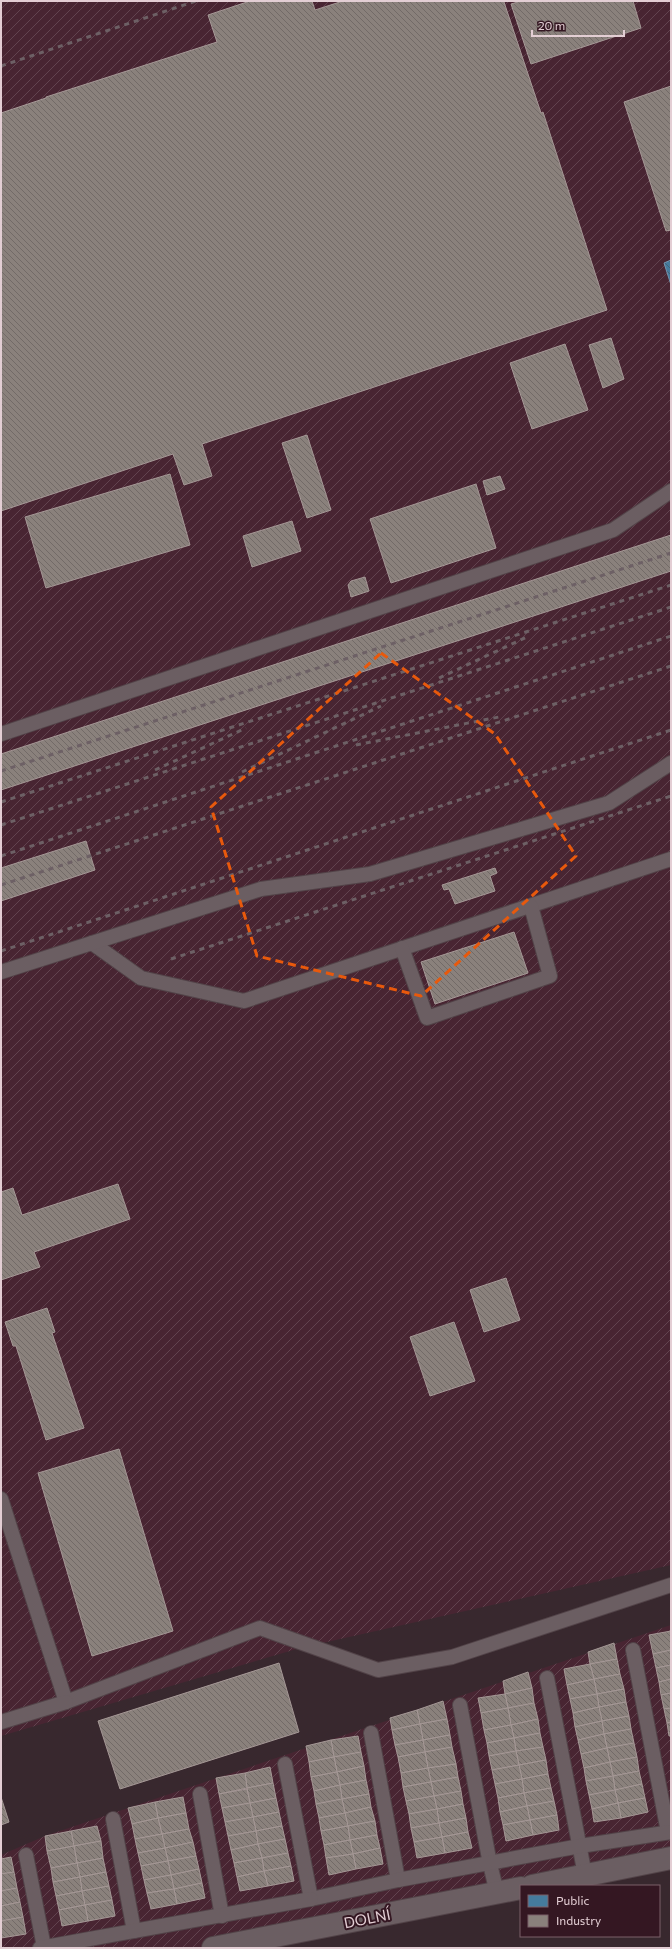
<svg xmlns="http://www.w3.org/2000/svg" width="672" height="1949" font-family="Commissioner,sans-serif">
  <style>
    .industrial { fill: url(#industrial-furrows) }
    .public { fill: url(#public-back-hatch); stroke: #7494ae }
    .industry { fill: url(#industry-back-hatch); stroke: #a59896 }
    .lines { fill: none; stroke-linecap: round; stroke-linejoin: round }
    .service-casing { stroke: #524348; stroke-width: 16 }
    .minor-casing { stroke: #524348; stroke-width: 24 }
    .service { stroke: #6b5e62; stroke-width: 14 }
    .minor { stroke: #6b5e62; stroke-width: 22 }
    .rail { stroke: #6d6065; stroke-width: 3; stroke-dasharray: 5 5; stroke-linecap: butt }
    .marked { fill: none; stroke: #e8590c; stroke-width: 3; stroke-dasharray: 8 5; stroke-linejoin: round }
    .labels { text-anchor: middle; dominant-baseline: central; stroke-width: 4; stroke-linejoin: round; paint-order: stroke }
    .street-label { font-size: 15px; fill: #e3ced4; stroke: #341722 }
  </style>
  <defs>
    <pattern id="industrial-furrows" width="10" height="10" patternUnits="userSpaceOnUse"><rect width="10" height="10" fill="#482532"/><path d="M-1 1l2-2M0 10L10 0M9 11l2-2" fill="none" stroke="#62434f"/></pattern>
    <pattern id="public-back-hatch" width="6" height="6" patternUnits="userSpaceOnUse"><rect width="6" height="6" fill="#457b9d"/><path d="M-1 5l2 2M0 0l6 6M5-1l2 2" fill="none" stroke="#456378"/></pattern>
    <pattern id="industry-back-hatch" width="6" height="6" patternUnits="userSpaceOnUse"><rect width="6" height="6" fill="#8a817c"/><path d="M-1 5l2 2M0 0l6 6M5-1l2 2" fill="none" stroke="#726a67"/></pattern>
  </defs>
  <rect width="100%" height="100%" fill="#38282e"/>
  <!-- industrial -->
  <g class="industrial">
    <path d="M1,1h670v1564l-371,83 -299,88z"/>
    <path d="M671,1625v229l-449,94h-221v-93l44,-19z"/>
  </g>
  <!-- public -->
  <path class="public" d="M671,260v25l-7,-22z"/>
  <!-- industry -->
  <g class="industry">
    <path d="M250,1h62l3,9 28,-9h163l-2,1 37,111 2,-1 64,198 -405,134 10,32 -28,9 -11,-31 -172,57v-398l45,-15v-1l171,-55 -9,-27z"/>
    <path d="M521,1h112l8,27 -110,36 -20,-60z"/>
    <path d="M671,86v144l-5,1 -42,-129z"/>
    <path d="M611,338l13,41 -21,9 -14,-43z"/>
    <path d="M565,344l23,66 -56,19 -22,-66z"/>
    <path d="M307,435l24,75 -24,8 -25,-75z"/>
    <path d="M170,474l20,71 -144,43 -21,-71z"/>
    <path d="M500,476l5,13 -18,6 -4,-14z"/>
    <path d="M476,484l20,64 -105,35 -21,-64z"/>
    <path d="M292,521l9,30 -49,16 -9,-31z"/>
    <path d="M671,535v36l-670,219v-36z"/>
    <path d="M365,577l4,14 -18,6 -3,-12 3,-4z"/>
    <path d="M86,841l9,29 -94,31v-33z"/>
    <path d="M495,868l2,5 -7,3 5,15 -40,13 -6,-15 -5,1 -2,-5z"/>
    <path d="M514,932l14,41 -93,31 -14,-42z"/>
    <path d="M118,1184l12,35 -96,33 6,15 -39,13v-88l12,-4 9,27z"/>
    <path d="M506,1278l14,42 -36,12 -14,-42z"/>
    <path d="M47,1308l8,24 -3,1 32,95 -38,12 -30,-94h-3l-8,-24z"/>
    <path d="M454,1322l21,59 -45,15 -20,-59z"/>
    <path d="M119,1449l54,182 -81,25 -54,-183z"/>
    <path d="M671,1631v19l-18,4 -4,-19z"/>
    <path d="M614,1643l3,16 -27,5 -2,-12z"/>
    <path d="M671,1650v15l-15,3 -3,-14z"/>
    <path d="M617,1659l3,15 -26,5 -4,-15z"/>
    <path d="M279,1663l20,69 -179,57 -22,-68z"/>
    <path d="M590,1664l4,15 -27,6 -3,-16z"/>
    <path d="M671,1665v14l-12,3 -3,-14z"/>
    <path d="M528,1672l4,16 -27,6 -2,-13z"/>
    <path d="M620,1674l4,15 -27,5 -3,-15z"/>
    <path d="M594,1679l3,15 -27,5 -3,-14z"/>
    <path d="M671,1679v14l-10,2 -2,-13z"/>
    <path d="M532,1688l2,15 -26,5 -3,-14z"/>
    <path d="M624,1689l2,13 -27,5 -2,-13z"/>
    <path d="M671,1693v15l-7,1 -3,-14z"/>
    <path d="M505,1694l3,14 -27,5 -3,-15z"/>
    <path d="M597,1694l2,13 -26,6 -3,-14z"/>
    <path d="M443,1701l4,18 -27,5 -3,-14z"/>
    <path d="M626,1702l3,14 -27,5 -3,-14z"/>
    <path d="M534,1703l4,16 -27,6 -3,-17z"/>
    <path d="M599,1707l3,14 -27,6 -2,-14z"/>
    <path d="M508,1708l3,17 -27,5 -3,-17z"/>
    <path d="M671,1708v14l-4,1 -3,-14z"/>
    <path d="M417,1710l3,14 -28,6 -2,-12z"/>
    <path d="M629,1716l2,13 -27,5 -2,-13z"/>
    <path d="M447,1719l3,16 -27,5 -3,-16z"/>
    <path d="M538,1719l2,14 -26,5 -3,-13z"/>
    <path d="M602,1721l2,13 -26,6 -3,-13z"/>
    <path d="M671,1722v14h-2l-2,-13z"/>
    <path d="M420,1724l3,16 -28,5 -3,-15z"/>
    <path d="M511,1725l3,13 -27,5 -3,-13z"/>
    <path d="M631,1729l3,14 -27,5 -3,-14z"/>
    <path d="M540,1733l3,14 -27,4 -2,-13z"/>
    <path d="M604,1734l3,14 -26,6 -3,-14z"/>
    <path d="M450,1735l2,12 -27,5 -2,-12z"/>
    <path d="M358,1736l3,16 -27,5 -3,-17z"/>
    <path d="M514,1738l2,13 -27,5 -2,-13z"/>
    <path d="M331,1740l3,17 -25,5 -3,-16z"/>
    <path d="M423,1740l2,12 -27,5 -3,-12z"/>
    <path d="M634,1743l3,14 -27,5 -3,-14z"/>
    <path d="M452,1747l4,17 -28,4 -3,-16z"/>
    <path d="M543,1747l3,13 -27,5 -3,-14z"/>
    <path d="M607,1748l3,14 -26,6 -3,-14z"/>
    <path d="M516,1751l3,14 -27,5 -3,-14z"/>
    <path d="M361,1752l3,14 -27,6 -3,-15z"/>
    <path d="M425,1752l3,16 -27,5 -3,-16z"/>
    <path d="M334,1757l3,15 -26,5 -2,-15z"/>
    <path d="M637,1757l2,14 -26,5 -3,-14z"/>
    <path d="M546,1760l2,14 -26,5 -3,-14z"/>
    <path d="M610,1762l3,14 -27,5 -2,-13z"/>
    <path d="M456,1764l2,13 -27,5 -3,-14z"/>
    <path d="M519,1765l3,14 -27,5 -3,-14z"/>
    <path d="M364,1766l2,14 -26,5 -3,-13z"/>
    <path d="M270,1767l3,16 -26,5 -2,-15z"/>
    <path d="M428,1768l3,14 -28,5 -2,-14z"/>
    <path d="M639,1771l3,13 -27,6 -2,-14z"/>
    <path d="M337,1772l3,13 -26,6 -3,-14z"/>
    <path d="M245,1773l2,15 -28,6 -3,-16z"/>
    <path d="M548,1774l3,14 -27,5 -2,-14z"/>
    <path d="M613,1776l2,14 -26,5 -3,-14z"/>
    <path d="M458,1777l3,14 -27,5 -3,-14z"/>
    <path d="M522,1779l2,14 -26,5 -3,-14z"/>
    <path d="M366,1780l3,14 -27,5 -2,-14z"/>
    <path d="M431,1782l3,14 -28,5 -3,-14z"/>
    <path d="M273,1783l3,15 -26,5 -3,-15z"/>
    <path d="M642,1784l3,14 -27,5 -3,-13z"/>
    <path d="M340,1785l2,14 -26,5 -2,-13z"/>
    <path d="M551,1788l3,13 -27,5 -3,-13z"/>
    <path d="M247,1789l3,14 -28,5 -3,-14z"/>
    <path d="M615,1790l3,13 -26,6 -3,-14z"/>
    <path d="M461,1791l2,13 -26,5 -3,-13z"/>
    <path d="M524,1793l3,13 -27,6 -2,-14z"/>
    <path d="M369,1794l2,13 -26,6 -3,-14z"/>
    <path d="M434,1796l3,13 -28,5 -3,-13z"/>
    <path d="M1,1797l8,25 -8,3z"/>
    <path d="M183,1797l3,16 -28,5 -3,-16z"/>
    <path d="M276,1798l3,14 -26,5 -3,-14z"/>
    <path d="M645,1798l3,14 -27,6 -3,-15z"/>
    <path d="M342,1799l3,14 -26,5 -3,-14z"/>
    <path d="M554,1801l3,14 -27,5 -3,-14z"/>
    <path d="M155,1802l3,16 -26,6 -4,-16z"/>
    <path d="M250,1803l3,14 -28,5 -3,-14z"/>
    <path d="M618,1803l3,15 -27,4 -2,-13z"/>
    <path d="M463,1804l3,14 -27,5 -2,-14z"/>
    <path d="M527,1806l3,14 -27,5 -3,-13z"/>
    <path d="M371,1807l4,14 -27,5 -3,-13z"/>
    <path d="M437,1809l2,14 -28,5 -2,-14z"/>
    <path d="M279,1812l3,14 -26,5 -3,-14z"/>
    <path d="M186,1813l3,16 -27,5 -4,-16z"/>
    <path d="M345,1813l3,13 -27,5 -2,-13z"/>
    <path d="M557,1815l2,15 -26,5 -3,-15z"/>
    <path d="M253,1817l3,14 -28,5 -3,-14z"/>
    <path d="M158,1818l4,16 -27,5 -3,-15z"/>
    <path d="M466,1818l2,14 -26,5 -3,-14z"/>
    <path d="M530,1820l3,15 -27,6 -3,-16z"/>
    <path d="M375,1821l2,14 -27,5 -2,-14z"/>
    <path d="M439,1823l3,14 -28,5 -3,-14z"/>
    <path d="M97,1826l4,15 -27,5 -3,-15z"/>
    <path d="M282,1826l3,13 -27,5 -2,-13z"/>
    <path d="M348,1826l2,14 -26,5 -3,-14z"/>
    <path d="M189,1829l4,13 -28,6 -3,-14z"/>
    <path d="M71,1831l3,15 -27,5 -2,-15z"/>
    <path d="M256,1831l2,13 -27,6 -3,-14z"/>
    <path d="M468,1832l4,16 -27,5 -3,-16z"/>
    <path d="M162,1834l3,14 -27,5 -3,-14z"/>
    <path d="M377,1835l3,13 -27,6 -3,-14z"/>
    <path d="M442,1837l3,16 -28,5 -3,-16z"/>
    <path d="M285,1839l3,14 -26,5 -4,-14z"/>
    <path d="M350,1840l3,14 -27,4 -2,-13z"/>
    <path d="M101,1841l2,17 -26,5 -3,-17z"/>
    <path d="M193,1842l3,14 -28,5 -3,-13z"/>
    <path d="M258,1844l4,14 -28,5 -3,-13z"/>
    <path d="M74,1846l3,17 -26,5 -4,-17z"/>
    <path d="M165,1848l3,13 -27,5 -3,-13z"/>
    <path d="M380,1848l3,16 -27,5 -3,-15z"/>
    <path d="M288,1853l3,13 -27,5 -2,-13z"/>
    <path d="M353,1854l3,15 -27,6 -3,-17z"/>
    <path d="M196,1856l3,13 -28,6 -3,-14z"/>
    <path d="M11,1857l3,15 -13,2v-15z"/>
    <path d="M103,1858l3,14 -26,5 -3,-14z"/>
    <path d="M262,1858l2,13 -27,6 -3,-14z"/>
    <path d="M168,1861l3,14 -27,5 -3,-14z"/>
    <path d="M77,1863l3,14 -27,5 -2,-14z"/>
    <path d="M291,1866l3,15 -26,5 -4,-15z"/>
    <path d="M199,1869l3,14 -28,6 -3,-14z"/>
    <path d="M264,1871l4,15 -28,5 -3,-14z"/>
    <path d="M14,1872l3,16 -16,3v-17z"/>
    <path d="M106,1872l3,14 -27,5 -2,-14z"/>
    <path d="M171,1875l3,14 -27,4 -3,-13z"/>
    <path d="M80,1877l2,14 -26,5 -3,-14z"/>
    <path d="M202,1883l3,15 -28,6 -3,-15z"/>
    <path d="M109,1886l3,14 -27,5 -3,-14z"/>
    <path d="M17,1888l3,14 -19,4v-15z"/>
    <path d="M174,1889l3,15 -26,5 -4,-16z"/>
    <path d="M82,1891l3,14 -26,5 -3,-14z"/>
    <path d="M112,1900l3,16 -27,5 -3,-16z"/>
    <path d="M20,1902l3,15 -22,4v-15z"/>
    <path d="M85,1905l3,16 -26,5 -3,-16z"/>
    <path d="M23,1917l3,17 -25,4v-17z"/>
  </g>
  <g class="lines">
    <!-- service casing -->
    <g class="service-casing">
      <g id="service">
        <path d="M1,734l612,-204 58,-39"/>
        <path d="M92,943l49,35 103,23 427,-142"/>
        <path d="M402,948l25,70 123,-42 -19,-70"/>
        <path d="M1,972l260,-83 109,-15 239,-71 62,-40"/>
        <path d="M1,1499l65,203 194,-74 118,42 74,-13 219,-72"/>
        <path d="M633,1650l35,182"/>
        <path d="M547,1678l38,197"/>
        <path d="M460,1705l30,159 7,29"/>
        <path d="M1,1722l65,-20"/>
        <path d="M371,1733l27,147"/>
        <path d="M285,1764l26,135 87,-19 182,-34 91,-14"/>
        <path d="M200,1794l22,122"/>
        <path d="M113,1819l21,112"/>
        <path d="M26,1855l18,92"/>
        <path d="M40,1948l271,-49"/>
      </g>
    </g>
    <!-- minor casing -->
    <g class="minor-casing">
      <g id="minor">
        <path d="M532,1886l139,-28"/>
        <path d="M213,1948l308,-60"/>
      </g>
    </g>
    <!-- service -->
    <use href="#service" class="service"/>
    <!-- minor -->
    <use href="#minor" class="minor"/>
    <!-- rail -->
    <g class="rail">
      <path d="M1,66l195,-65"/>
      <path d="M439,678l90,-42"/>
      <path d="M356,745l143,-28"/>
      <path d="M155,770l91,-42"/>
      <path d="M1,771l670,-218"/>
      <path d="M242,772l139,-66"/>
      <path d="M1,802l670,-217"/>
      <path d="M1,825l670,-218"/>
      <path d="M1,856l670,-220"/>
      <path d="M1,885l670,-219"/>
      <path d="M1,951l670,-221"/>
      <path d="M171,959l500,-163"/>
    </g>
  </g>
  <!-- marked area -->
  <path class="marked" d="M381,653l114,81 81,122 -155,140 -164,-40 -46,-149z"/>
  <g class="labels">
    <!-- street labels -->
    <g class="street-label">
      <text transform="translate(367 1918) rotate(-11)">DOLNÍ</text>
    </g>
  </g>
  <!-- border -->
  <rect width="672" height="1949" fill="none" stroke="#e3ced4" stroke-width="4"/>
  <!-- legend -->
  <rect x="520" y="1885" width="140" height="52" fill="#341722" stroke="#7a6069"/>
  <rect x="528" y="1895" width="20" height="12" fill="#457b9d" stroke="#7a6069"/>
  <text x="556" y="1905" font-size="12" fill="#e3ced4">Public</text>
  <rect x="528" y="1915" width="20" height="12" fill="#8a817c" stroke="#7a6069"/>
  <text x="556" y="1925" font-size="12" fill="#e3ced4">Industry</text>
  <!-- scale -->
  <path d="M532 30v6h92v-6" fill="none" stroke="#e3ced4" stroke-width="2"/>
  <text x="538" y="30" font-size="12" fill="#e3ced4" stroke="#341722" stroke-width="3" paint-order="stroke">20 m</text>
</svg>
